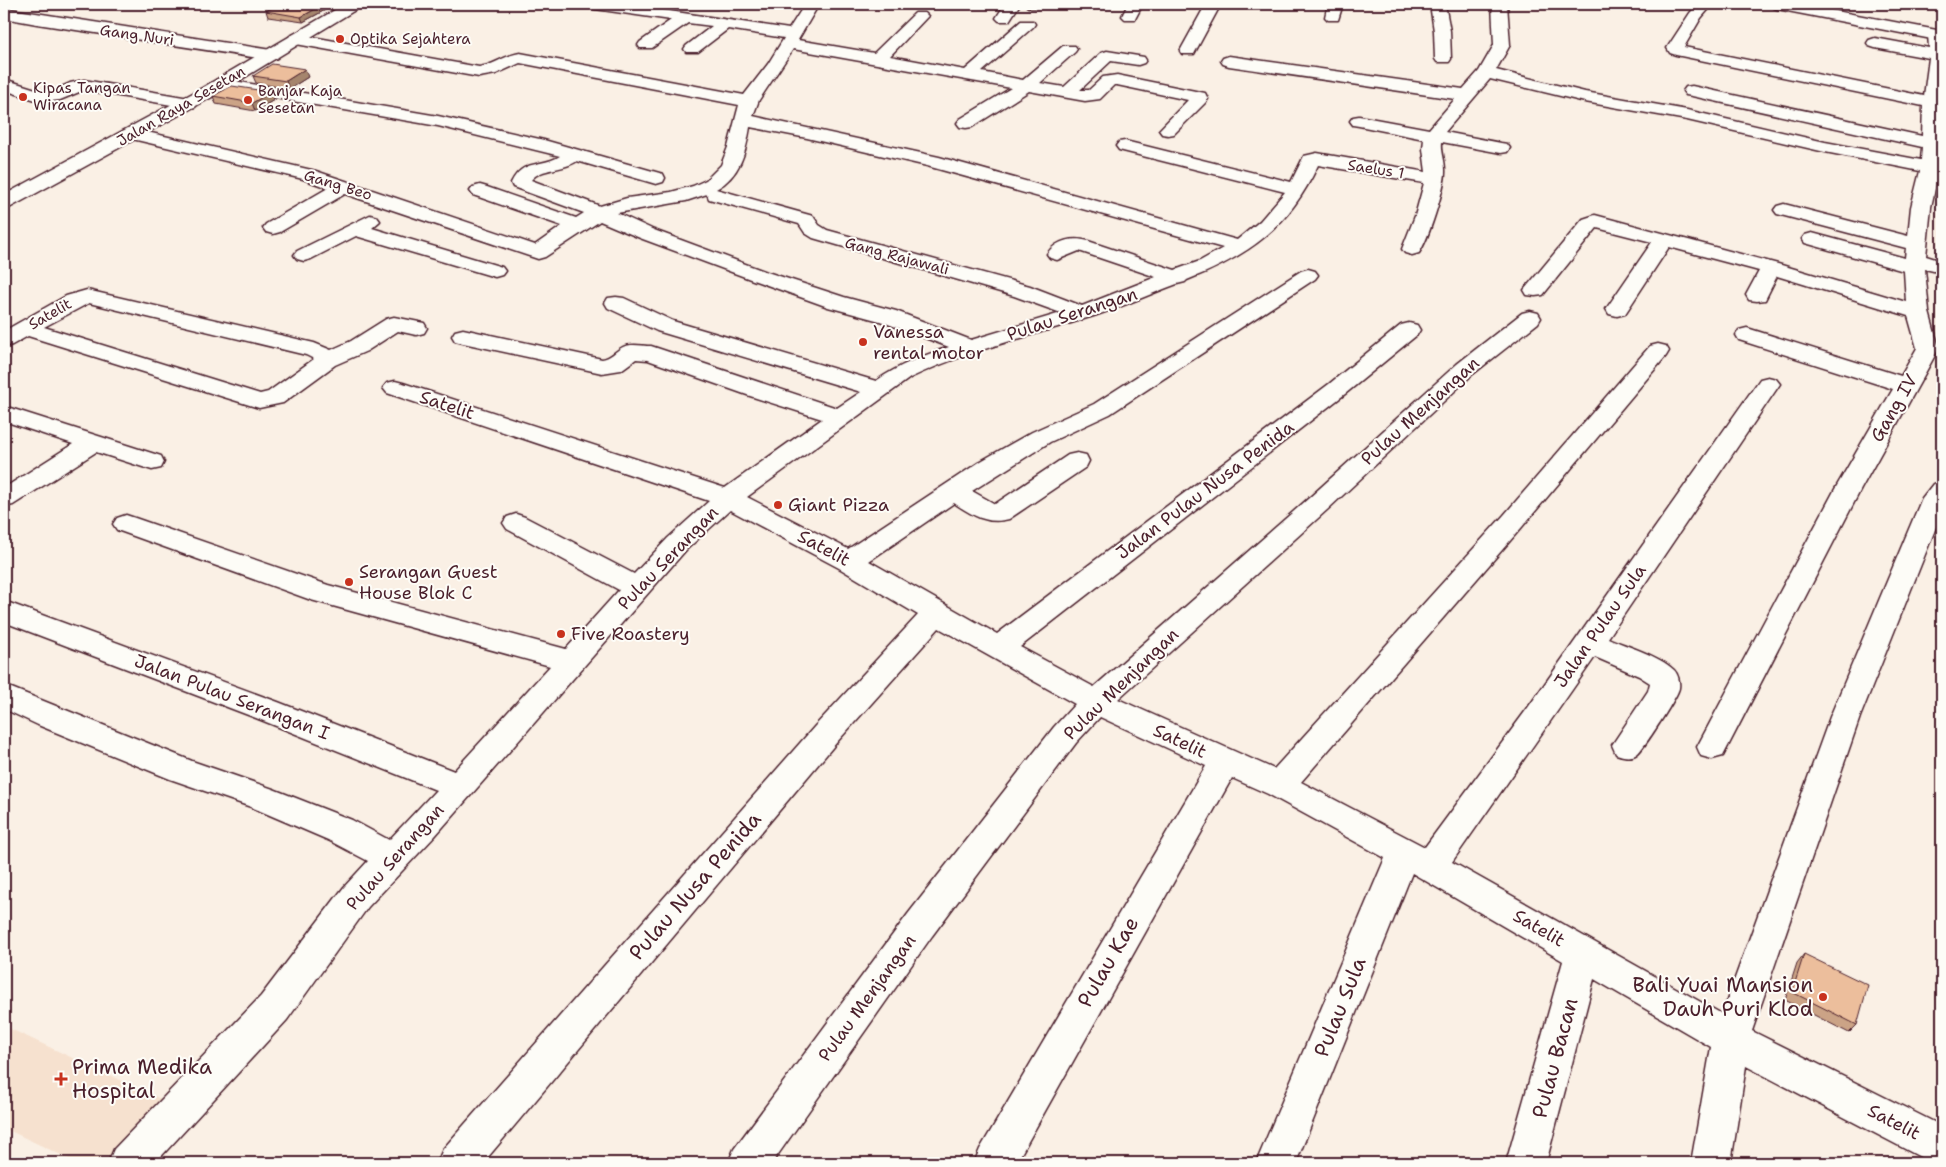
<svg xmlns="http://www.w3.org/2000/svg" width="1946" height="1167" font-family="'Shantell Sans',sans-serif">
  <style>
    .built { fill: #f6e1cf }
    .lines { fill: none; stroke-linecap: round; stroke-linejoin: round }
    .street-casing { stroke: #4a1f2b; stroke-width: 3 }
    .secondary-casing { stroke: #4a1f2b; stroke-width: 3 }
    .street { fill: #fdfcf7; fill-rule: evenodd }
    .secondary { fill: #fdfcf7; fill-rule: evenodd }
    .wall { fill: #cba386; stroke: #4a1f2b }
    .shaded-wall { fill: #a5856d; stroke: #4a1f2b }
    .building { fill: #ecbe9c; stroke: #4a1f2b }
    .poi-dot { fill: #c8321e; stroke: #fdfcf7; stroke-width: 2 }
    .labels { text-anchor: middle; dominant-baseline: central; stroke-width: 4; stroke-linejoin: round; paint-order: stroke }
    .far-street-label { font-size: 15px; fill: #4a1f2b; stroke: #fdfcf7 }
    .far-poi-label { font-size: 15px; fill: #4a1f2b; stroke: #fdfcf7; text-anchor: start }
    .street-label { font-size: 18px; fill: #4a1f2b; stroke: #fdfcf7 }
    .poi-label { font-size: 18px; fill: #4a1f2b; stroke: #fdfcf7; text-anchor: start }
    .near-street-label { font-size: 21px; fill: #4a1f2b; stroke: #fdfcf7 }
    .near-poi-label { font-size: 21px; fill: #4a1f2b; stroke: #fdfcf7; text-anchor: end }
  </style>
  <rect width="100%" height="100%" fill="#faf0e5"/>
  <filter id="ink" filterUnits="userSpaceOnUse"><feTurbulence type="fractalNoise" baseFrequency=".02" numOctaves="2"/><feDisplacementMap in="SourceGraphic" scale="10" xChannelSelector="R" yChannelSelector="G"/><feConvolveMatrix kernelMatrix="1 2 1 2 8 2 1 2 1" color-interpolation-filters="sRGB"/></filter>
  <g filter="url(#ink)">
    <!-- built -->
    <path class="built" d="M4,1026l161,75 -54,62h-33l-74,-35z"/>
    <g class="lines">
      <!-- street casing -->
      <g class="street-casing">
        <g id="street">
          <path d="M322,4h33l3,3 -3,3 -5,2 -25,-5z"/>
          <path d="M588,4h35l166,25 16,-25h14l-21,36 76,13 41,-40h10l3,3 -38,40 75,14 56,-49h12l2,3 -2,3 -51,45 41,8 40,-34h12l2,3 -2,3 -35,31 24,4 37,-34 6,-2 37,6 2,3 -2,3 -6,2 -27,-4 -31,29h9l14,-13 14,-2 88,18 3,6 -3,4 -31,31 -6,1 -6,-1 -3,-4 29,-30 -71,-15h-3l-14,14 -15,2 -56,-10 -57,36 -6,1 -6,-1 -3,-4 3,-4 51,-31 -218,-39 -34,51 -6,16 186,41 298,83 23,-19 25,-29 -166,-42 -3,-4 3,-4 6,-1 166,41 13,-26 13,-3 109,19 -3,-23 1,-10 -65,-13 -6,-1 -3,-4 3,-4 6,-1 70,13 26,-30 -226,-33 -6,-2 -2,-3 2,-3 6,-2 234,33 16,-18 15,-26 -2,-41h15l3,41 -14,25 89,22 102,18 138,32 96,18 1,-13 -230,-51 -6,-1 -3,-4 3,-4 6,-1 230,50 1,-30 -247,-51 -6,-2 -3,-5 23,-35 8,-9h15l-12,14 -17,29 240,49 5,-38 -54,-10 -6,-2 -2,-3 2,-3 6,-2 54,10 -1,-14 2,-3h12v58l-3,75h3v12l-4,-1 -7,32 -5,49 16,5v12l-17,-4 4,43 10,36 -78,141 -138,267 -11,3 -11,-3 -4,-9 138,-258 58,-100 -154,-49 -3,-5 3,-5 8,-2 154,48 16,-28 -9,-32 -131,-40 -12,24 -8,1 -8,-1 -3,-5 13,-24 -90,-24 -44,67 -8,2 -8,-2 -3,-5 46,-67 -55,-14 -54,67 -8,1 -8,-1 -3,-5 59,-71 12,-4 183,49 128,38 -2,-31 -99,-28 -3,-4 3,-4 7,-2 93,25 1,-10 -129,-34 -3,-4 3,-4 7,-2 124,32 3,-29 9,-36 -95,-19 -138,-32 -102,-18 -95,-23 -45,53 56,11 6,1 3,4 -3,4 -6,1 -59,-11c-1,10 3,18 3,28 1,15 -17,71 -26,83l-7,2 -7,-2 -3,-4 13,-33 9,-33 -106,-18c-29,62 -68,90 -131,115l-2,2 -8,2c-30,11 -59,25 -90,34 -59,19 -121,33 -177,60l-163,119 101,52 133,-88 51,-29 62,-28 207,-133 7,-2 7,2 3,4 -3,4 -205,135 -60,28 -78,49 23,13 73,-49 9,-2 9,2 3,6 -3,6 -77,52c-22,6 -37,-4 -55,-16l-85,58 128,73 332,-250 72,-59 8,-2 8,2 3,5 -3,5 -72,59 -325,253 74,40 215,-189 148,-134 65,-51 8,-2 8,2 3,5 -3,5 -65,51 -146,136 -209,189 156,70 230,-254 146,-169 8,-2 8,2 3,5 -3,5 -144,171 -221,255 124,65 102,-138 233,-330 8,-2 8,2 4,5 -172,254c18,8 52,18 66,32 4,4 6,12 5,18 -1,8 -35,60 -41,65 -7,6 -15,3 -22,1l-4,-9 36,-54 2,-8 -11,-7 -44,-19 -143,205 270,152 108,-297 92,-219 11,-14 9,-2v30l-82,205 -108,314 190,95v37l-14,-2 -182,-95 -15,97h-40l20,-116 -117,-68 -48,184h-40l57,-202 -151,-88 -116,290h-40l129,-305 -117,-64 -36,-16 -216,385h-42l6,-14 226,-383 -106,-49 -24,26 -144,193 -160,227h-44l6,-14 174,-235 146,-187 21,-23 -136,-76 -102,114 -354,421h-46l6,-14 372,-423 103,-111 -79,-47 -109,-58 -44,40 -251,286 -67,71 -81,113 -132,143h-47l6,-14 147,-153 83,-109 24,-26 -40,-21 -77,-33 -81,-28 -132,-54 -34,-16v-24l188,76 81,28 79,31 37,20 47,-50 -180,-72 -252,-96v-21l274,101 176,69 96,-105 -239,-66 -194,-70 -4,-6 4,-6 9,-3 9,3 193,67 238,64 53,-59 -112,-61 -4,-6 4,-6 9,-3 9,3 109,57 34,-36 41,-37 -322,-108 -4,-5 4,-5 8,-2 8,2 322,105 97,-69 -72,-23 -102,-36 -12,-1 -15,11 -19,3 -139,-30 -8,-2 -3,-5 3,-5 8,-2 139,30c9,-1 13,-8 21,-12 8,-4 19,-1 28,-1l186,62 24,-16 -204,-61 -49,-23 -3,-5 3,-5 8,-1 8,1 49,23 203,60c23,-16 46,-25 73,-34l-69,-26 -52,-14 -75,-27 -113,-42 -40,-17 -55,36 -7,2 -193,-65 -65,38 -7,2 -7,-2 -3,-4 3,-4 62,-36 -25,-9 -175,-41 -3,-4 3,-4 6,-1 182,42 219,74 27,-19 -89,-31 -3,-4 3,-4 7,-2 7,2 89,31 8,-5 -71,-26 -2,-4c12,-25 30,-15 49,-27l-122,-30 -216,-37 -6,-1 -2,-4 2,-4 6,-1 216,37 106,24 119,34 2,4 -2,4 -7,2 -79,-23c-14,10 -35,6 -46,19l69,26 27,-8 44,-6 22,-6 13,-6 15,-15 7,-18 11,-42 -219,-42 -24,11 -17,3 -183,-33 -6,-2 -2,-3 2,-3 6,-2 183,33c14,-1 26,-12 41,-14l224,42 24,-31 16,-26 -56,-9 -30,23h-12l-2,-3 2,-3 26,-20 -24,-3 -36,25h-12l-2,-3 2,-3 31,-22 -76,-11 -5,-2zM750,127l57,11 120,28 296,82 -23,13 -25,9 -87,-29c-15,-4 -32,-1 -41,13l3,4 7,2 22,-9 77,26 -74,29 -52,-20 -203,-56 -8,-5 -6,-9 -97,-27c24,-13 30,-37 34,-62zM707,194l2,5 90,25 6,9 8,5 201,58 47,17 -90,27 -75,-29 -52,-14 -77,-25 -113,-42 -37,-17 69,-12z"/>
          <path d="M1005,4h15l-11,17h-10l-3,-3z"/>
          <path d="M1025,4h21l-3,3h-15z"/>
          <path d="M1128,4h15l-8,15h-10l-3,-3z"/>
          <path d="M1206,4h15l-27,50h-12l-2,-3z"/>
          <path d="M1328,4h15l-5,16h-10l-3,-3z"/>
          <path d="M1430,4h15l5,27 1,28 -2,3h-12l-2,-3 -1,-28z"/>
          <path d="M4,8l267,42 6,2 2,3 -2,3 -6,2 -234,-36 -33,-6z"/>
          <path d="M4,79l38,12h10l18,-8 14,-3 105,18 6,1 3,4 -3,4 -6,1 -105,-18 -24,10 -18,2 -38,-12z"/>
          <path d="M370,215l7,2 3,4 -8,7 130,39 3,4 -3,4 -7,2 -139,-41 -45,23 -7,2 -7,-2 -3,-4 3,-4z"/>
          <path d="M87,290l227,53 17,7 20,-9 35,-22 8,-2 30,6 3,5 -3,5 -8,2 -18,-4 -31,20 -32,14 -52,38 -24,5 -231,-72 -16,9 -8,2v-16l62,-35zM89,303l217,52 8,4 -46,33 -8,2 -216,-67z"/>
          <path d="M4,406l157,50 3,6 -3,6 -9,2 -56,-18 -83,53 -9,2v-19l69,-44 -69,-23z"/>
        </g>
      </g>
      <!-- secondary casing -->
      <g class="secondary-casing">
        <g id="secondary">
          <path d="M345,4h18l-3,3 -146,89 -203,111 -7,2v-14l198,-107z"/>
          <path d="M1769,4h30l143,27v10l-165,-32 -5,-2z"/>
        </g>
      </g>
      <!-- street -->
      <use href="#street" class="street"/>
      <!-- secondary -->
      <use href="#secondary" class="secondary"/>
    </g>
    <!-- wall -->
    <g class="wall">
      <path d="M325,4l2,5 -24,13 -35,-5 -2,-6z"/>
      <path d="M253,76l55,1 -19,12 -33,-6z"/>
      <path d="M271,92l3,8 -19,11 -39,-7 -3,-8z"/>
      <path d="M1804,954l53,71 -8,8 -64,-33 12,-37z"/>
    </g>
    <!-- shaded-wall -->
    <g class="shaded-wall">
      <path d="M325,4l2,5 -24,13 -2,-5z"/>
      <path d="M305,69l3,8 -19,12 -3,-8z"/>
      <path d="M271,92l3,8 -19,11 -3,-8z"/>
    </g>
    <!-- building -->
    <g class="building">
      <path d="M279,4h45l-23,13 -35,-6z"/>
      <path d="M272,64l33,5 -19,12 -33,-5z"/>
      <path d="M232,86l39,6 -19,11 -39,-7z"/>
      <path d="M1804,954l64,31 -11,40 -65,-33z"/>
    </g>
  </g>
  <!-- markers -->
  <g class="poi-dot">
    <circle cx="340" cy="39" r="5"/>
    <circle cx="23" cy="97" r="5"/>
    <circle cx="248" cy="100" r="5"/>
    <circle cx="863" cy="342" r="5"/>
    <circle cx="778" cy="505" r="5"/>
    <circle cx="349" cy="582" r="5"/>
    <circle cx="561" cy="634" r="5"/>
    <circle cx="1823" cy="997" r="5"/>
    <path d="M58.5 1071.5h5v5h5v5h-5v5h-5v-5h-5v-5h5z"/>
  </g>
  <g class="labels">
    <!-- far-street labels -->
    <g class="far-street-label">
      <text transform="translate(137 35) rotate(8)">Gang Nuri</text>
      <text transform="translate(181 106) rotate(-30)">Jalan Raya Sesetan</text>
      <text transform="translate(1376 169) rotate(9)">Saelus 1</text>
      <text transform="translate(338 185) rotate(17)">Gang Beo</text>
      <text transform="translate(897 256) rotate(15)">Gang Rajawali</text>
      <text transform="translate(50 314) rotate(-30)">Satelit</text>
    </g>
    <!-- far-poi labels -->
    <g class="far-poi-label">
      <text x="350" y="39">Optika Sejahtera</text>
      <text x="33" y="88">Kipas Tangan<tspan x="33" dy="17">Wiracana</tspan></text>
      <text x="258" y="91">Banjar Kaja<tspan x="258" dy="17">Sesetan</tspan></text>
    </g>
    <!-- street labels -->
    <g class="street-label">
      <text transform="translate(1072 314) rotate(-18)">Pulau Serangan</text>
      <text transform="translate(447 405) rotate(18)">Satelit</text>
      <text transform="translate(1894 408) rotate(-60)">Gang IV</text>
      <text transform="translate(1420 411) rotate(-42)">Pulau Menjangan</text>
      <text transform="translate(1205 490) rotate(-37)">Jalan Pulau Nusa Penida</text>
      <text transform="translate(824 548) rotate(28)">Satelit</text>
      <text transform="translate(668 558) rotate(-46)">Pulau Serangan</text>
      <text transform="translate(1600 626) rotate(-55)">Jalan Pulau Sula</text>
      <text transform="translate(1121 684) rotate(-44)">Pulau Menjangan</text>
      <text transform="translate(232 697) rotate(21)">Jalan Pulau Serangan I</text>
      <text transform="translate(1180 741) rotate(25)">Satelit</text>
      <text transform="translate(395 857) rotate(-48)">Pulau Serangan</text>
      <text transform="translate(1539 928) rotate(30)">Satelit</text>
      <text transform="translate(867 998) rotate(-54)">Pulau Menjangan</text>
      <text transform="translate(1894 1122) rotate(27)">Satelit</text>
    </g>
    <!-- poi labels -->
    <g class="poi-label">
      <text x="873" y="332">Vanessa<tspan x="873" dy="21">rental motor</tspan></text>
      <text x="788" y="505">Giant Pizza</text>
      <text x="359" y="572">Serangan Guest<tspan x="359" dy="21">House Blok C</tspan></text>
      <text x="571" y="634">Five Roastery</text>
    </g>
    <!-- near-street labels -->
    <g class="near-street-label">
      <text transform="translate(695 886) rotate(-49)">Pulau Nusa Penida</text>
      <text transform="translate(1108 962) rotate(-60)">Pulau Kae</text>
      <text transform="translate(1340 1007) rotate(-68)">Pulau Sula</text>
      <text transform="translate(1555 1058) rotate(-75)">Pulau Bacan</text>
    </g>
    <!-- near-poi labels -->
    <g class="near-poi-label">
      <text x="1813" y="985">Bali Yuai Mansion<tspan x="1813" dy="24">Dauh Puri Klod</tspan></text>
      <text x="72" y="1067" text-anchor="start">Prima Medika<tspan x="72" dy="24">Hospital</tspan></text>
    </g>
  </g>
  <!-- margin -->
  <rect width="1946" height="1167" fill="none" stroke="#fdfcf7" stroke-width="20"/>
  <rect x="10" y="10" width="1926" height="1147" fill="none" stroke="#4a1f2b" stroke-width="2" filter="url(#ink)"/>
</svg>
